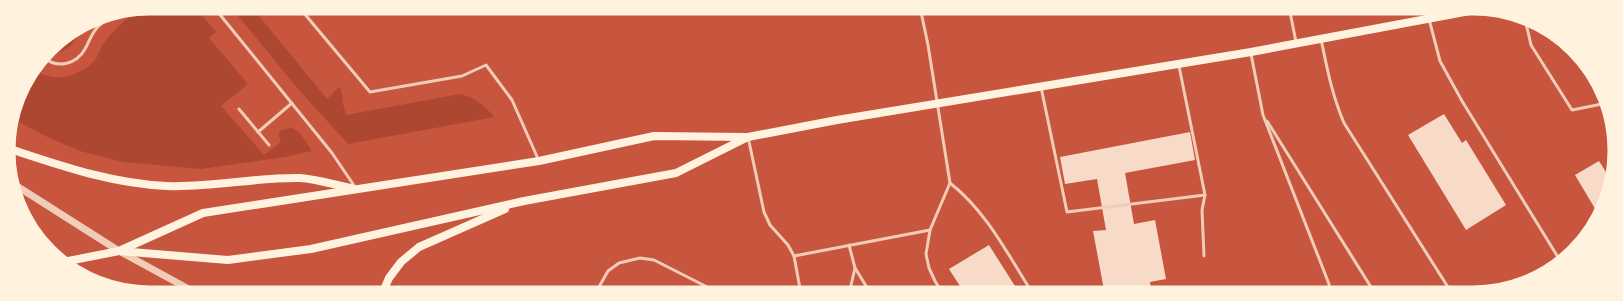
<svg xmlns="http://www.w3.org/2000/svg" width="1623" height="301" font-family="'Crimson Pro',serif">
  <style>
    .green { fill: #ae4732 }
    .building { fill: #f7dbc8 }
    .lines { fill: none; stroke-linecap: round; stroke-linejoin: round }
    .path { stroke: #fff3e0; stroke-width: 2.5 }
    .service { stroke: #f1ccb7; stroke-width: 3 }
    .tertiary { stroke: #f1ccb7; stroke-width: 7 }
    .secondary { stroke: #fff3e0; stroke-width: 8 }
    .rim { fill: none; stroke: #fff3e0; stroke-width: 5 }
  </style>
  <rect width="100%" height="100%" fill="#c8553d"/>
  <!-- green -->
  <g class="green">
    <path d="M151,6h43l22,26 -7,6 39,46 -27,22 43,49 17,-13 -3,-8 4,-4 10,-2 7,4 13,19 -27,6 -84,12 -78,-7 -43,-11 -37,-16 -31,-17 5,-23 18,-27c2,2 5,5 7,6 17,9 42,-1 53,-14 4,-5 5,-11 8,-16 7,-10 28,-31 38,-36 3,-1 7,-1 10,-2z"/>
    <path d="M230,6h21l76,93 11,-11h3l2,16 3,11 114,-21c15,3 24,12 35,23l-147,27 -55,-61z"/>
    <path d="M81,27c-7,13 -7,21 -23,25l-8,-5z"/>
  </g>
  <!-- building -->
  <g class="building">
    <path d="M1444,114l18,29 4,-3 40,65 -40,25 -58,-95z"/>
    <path d="M1190,132l5,28 -70,13 9,51 21,-4 11,59 -16,3 2,12h-31l-2,-7 -15,3 -11,-59 13,-1 -9,-51 -32,5 -5,-27z"/>
    <path d="M1599,161l13,21 -12,35 -25,-42z"/>
    <path d="M989,245l31,49h-55l-16,-25z"/>
  </g>
  <g class="lines">
    <!-- path -->
    <path class="path" d="M315,294l3,-6"/>
    <!-- service -->
    <g class="service">
      <path d="M213,6l119,147 23,34"/>
      <path d="M298,6l72,86 92,-16 24,-11 26,35 27,61"/>
      <path d="M680,6l7,6h22l21,-5"/>
      <path d="M920,7l8,38 22,138 -20,47 -4,24 3,14 6,13 8,13"/>
      <path d="M1289,7l7,35"/>
      <path d="M1429,19l11,42 22,40 99,161"/>
      <path d="M1525,19l6,26 41,65 35,-7"/>
      <path d="M1321,39c6,29 11,56 23,84l109,172"/>
      <path d="M1251,54l12,61 66,169 2,11"/>
      <path d="M43,57c14,12 33,8 42,-8 4,-7 6,-14 11,-20 5,-6 12,-11 19,-16"/>
      <path d="M1041,87l26,125 138,-17 -26,-129"/>
      <path d="M239,109l30,36"/>
      <path d="M1267,121l109,174"/>
      <path d="M258,132l34,-29"/>
      <path d="M748,137l16,75 6,13 18,20 6,11 7,38"/>
      <path d="M950,183c37,29 58,72 83,111"/>
      <path d="M849,245l6,23 16,26"/>
      <path d="M794,256l136,-26"/>
      <path d="M1204,256l-2,-46 3,-15"/>
      <path d="M595,294l13,-23 11,-8 21,-5 14,2 67,34"/>
      <path d="M849,294l6,-26"/>
    </g>
    <!-- tertiary -->
    <path class="tertiary" d="M12,183l107,68 79,43"/>
    <!-- secondary -->
    <g class="secondary">
      <path d="M7,148c52,17 105,36 160,38 44,2 89,-9 133,-8 17,1 35,7 51,10"/>
      <path d="M119,251l109,9 83,-11 213,-48 152,-28 70,-35"/>
      <path d="M63,262l56,-11 84,-38 336,-52 115,-25 94,1 89,-17 414,-68 240,-45"/>
      <path d="M382,294l7,-16 12,-16 18,-15 86,-38"/>
    </g>
  </g>
  <!-- crop -->
  <path d="M0 0H1623V301H0ZM150 13H1473A137 137 0 0 1 1610 150V151A137 137 0 0 1 1473 288H150A137 137 0 0 1 13 151V150A137 137 0 0 1 150 13Z" fill="#fff3e0" fill-rule="evenodd"/>
  <path class="rim" d="M150 13H1473A137 137 0 0 1 1610 150V151A137 137 0 0 1 1473 288H150A137 137 0 0 1 13 151V150A137 137 0 0 1 150 13Z"/>
</svg>
